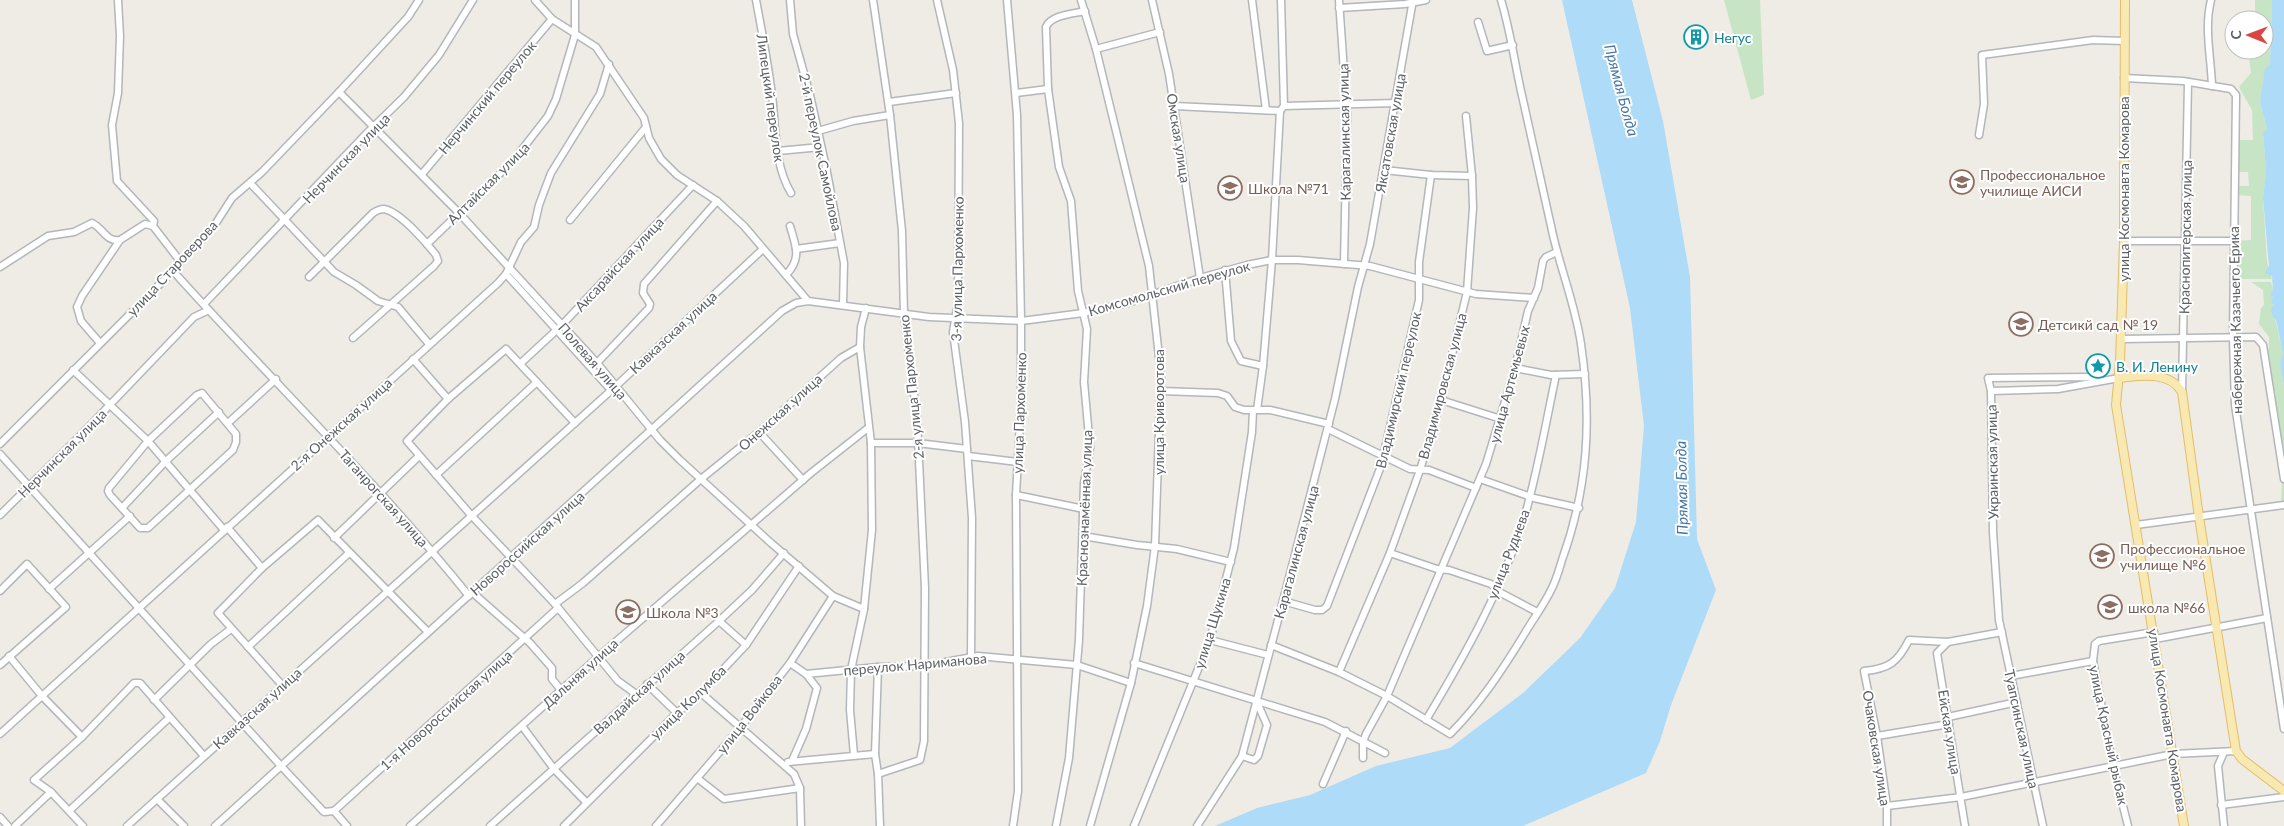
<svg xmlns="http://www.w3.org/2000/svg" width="2284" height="826" font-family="Lato,sans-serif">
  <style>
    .green { fill: #c7e4c5 }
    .water { fill: #addbf8 }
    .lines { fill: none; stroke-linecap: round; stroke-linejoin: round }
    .minor-casing { stroke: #b3b6ba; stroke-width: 9 }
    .major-casing { stroke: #e5bc69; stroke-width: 10 }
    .minor { stroke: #fff; stroke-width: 6 }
    .major { stroke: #f8e9b2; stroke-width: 8 }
    .labels { text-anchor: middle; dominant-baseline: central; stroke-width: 4; stroke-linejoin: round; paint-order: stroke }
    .culture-label { font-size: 14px; fill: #0d838f; stroke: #fff; text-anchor: start }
    .street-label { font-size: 14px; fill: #5e6165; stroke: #fff }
    .education-label { font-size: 14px; fill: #785e54; stroke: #fff; text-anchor: start }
    .water-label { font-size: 15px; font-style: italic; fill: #4777a1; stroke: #fff }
  </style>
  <rect width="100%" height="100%" fill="#efece6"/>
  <!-- green -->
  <g class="green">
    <path d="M1724,0h36l4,95 -13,5z"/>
    <path d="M2255,0h17l-2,66 -10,37 7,25 -4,6 3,37 -3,27 4,64 5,17h-36v-38l15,-1v-44l-15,-1 1,-9h12l-1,-14h-12l2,-32h15l-1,-30 -13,-23 12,-14 -3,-23h16v-30h-9z"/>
    <path d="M2251,282h20l2,7 -3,6 3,2 1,17 9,40 -3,9 4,24v117l-3,-1 1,-22 -7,-90 -4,-3 -5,-36 3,-4v-11l-10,-13 2,-16 3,-3 -1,-15z"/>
  </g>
  <!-- water -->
  <g class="water">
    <path d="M1562,0h70l31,121 27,156 7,262 19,51 -45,115 -11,36 -14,32 -123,53h-308l42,-18 53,-13 66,-29 74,-18 73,-55 57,-55 35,-50 21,-66 8,-96 -14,-118z"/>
    <path d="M2272,0h12v387l-4,-24 3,-9 -7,-34 -3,-3 -2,-8 3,-4 -3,-3 2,-5 -3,-2 3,-6 -1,-13 -7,-3 4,-7 -6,-68 3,-27 -3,-38 4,-5 -7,-25 5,-34 5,-4z"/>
  </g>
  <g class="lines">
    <!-- minor casing -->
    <g class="minor-casing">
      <g id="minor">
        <path d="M118,0l2,36 -2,57 -6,32 5,56 37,40 -1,5"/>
        <path d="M535,0l17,19 44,28 48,71 5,20 12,21 16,16 40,26 27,25 64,75"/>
        <path d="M756,0c6,32 12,63 16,95 4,33 2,70 19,98"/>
        <path d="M790,0l3,34 17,61 17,77 17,91 -1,42"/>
        <path d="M873,0l17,115 12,116 2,83 13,104 8,170 -1,153 -4,19 -42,14"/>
        <path d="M937,0l16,70 6,53 -1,179 -5,30 12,90 7,96 -1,140"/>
        <path d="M1007,0l10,115 4,206v81l-5,93 2,296 -5,35"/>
        <path d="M1081,0l15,49 53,217 12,109 -6,171 -8,60 -16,77 -41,143"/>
        <path d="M1152,0l17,74 31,204"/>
        <path d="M1252,0l14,110"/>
        <path d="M1281,0l3,106"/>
        <path d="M1339,0l8,115 -3,149"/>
        <path d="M2211,0c-7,28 0,57 1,86"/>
        <path d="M1339,8l66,-4 21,-4"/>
        <path d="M1478,22l9,29 26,-6"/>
        <path d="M1096,49l64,-17"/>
        <path d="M2124,78l59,3 48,8 5,6 -3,243 2,67 49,324"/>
        <path d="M339,92l120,121 138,150 63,77 20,20 91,83 62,53 31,13"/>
        <path d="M1016,93l32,-4"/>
        <path d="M889,102l67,-9"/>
        <path d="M1174,106l106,5"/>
        <path d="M1280,111l4,-5 112,-3"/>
        <path d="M818,131l35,-10 37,-6"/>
        <path d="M1979,135l5,-31 -2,-49 111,-15 32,1"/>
        <path d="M778,151l43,-4"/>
        <path d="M1384,170l47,5 41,1"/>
        <path d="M422,174l130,-155"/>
        <path d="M250,183l84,89 22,13 22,16 20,6 31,37"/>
        <path d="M570,220l76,-93"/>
        <path d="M2124,241h109"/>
        <path d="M427,244l86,-83 35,-45 8,-17 19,-64v-35"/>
        <path d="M796,249l44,-6"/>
        <path d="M0,267l48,-31 26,-4 18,-9c12,6 14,19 28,17"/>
        <path d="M1225,270l6,71 10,20 22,5"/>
        <path d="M173,271c98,109 204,211 296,325"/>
        <path d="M506,274l105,116"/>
        <path d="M786,275c16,-17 10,-28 4,-49"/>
        <path d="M309,277l64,-64c3,-2 7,-4 11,-4 16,3 42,33 52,46l2,6 -4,5 -81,72"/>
        <path d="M204,304l161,-169 39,-38 35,-42 34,-55"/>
        <path d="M2121,339l135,-2 7,8 21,134"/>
        <path d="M100,343l-19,-22 -4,-14 5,-11 38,-56 25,-16 8,2 27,35"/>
        <path d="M413,359l35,40"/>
        <path d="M521,363l41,-38 131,-140"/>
        <path d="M597,363l52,-55 1,-4 -7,-11 1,-9 73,-83"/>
        <path d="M1515,368l36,7 34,-1"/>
        <path d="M73,370l75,71 76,89"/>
        <path d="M1161,391l57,2 9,3 8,11 9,3h26l59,14"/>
        <path d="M1991,391l-3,-13 102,-1 9,4"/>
        <path d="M2182,392l6,-310"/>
        <path d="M202,393l34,41v8l-3,8 -85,78h-8l-30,-33 -2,-4 1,-3 39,-47 49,-46z"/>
        <path d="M1441,400l60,19"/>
        <path d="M1257,410l6,-44 9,-106 8,-149"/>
        <path d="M228,423l48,-44"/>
        <path d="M575,423l-69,-74 -58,50 -41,42 64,74 84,89 63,77 18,13"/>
        <path d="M1328,429l82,40 19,1 47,18"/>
        <path d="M759,432l44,48"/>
        <path d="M871,443h47l49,6"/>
        <path d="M0,444l166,-166 50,-55 16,-25 30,-26 77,-80 69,-75 11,-17"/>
        <path d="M0,454l281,312 43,46 10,-1 13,15"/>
        <path d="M968,456l50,6"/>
        <path d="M436,475l101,-93"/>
        <path d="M1480,479l54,19 45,10"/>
        <path d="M1016,495l68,14"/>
        <path d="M122,508l44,-47 53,-49"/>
        <path d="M0,515l79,-78 115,-120 15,-7"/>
        <path d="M2136,525l148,-20"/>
        <path d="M227,527l35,41"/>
        <path d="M1083,536l54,9 40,4 54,13"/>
        <path d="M334,538l85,-82"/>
        <path d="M1390,553l47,16 12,1 42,14 10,9 36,19"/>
        <path d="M49,589l81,-73"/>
        <path d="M0,591l27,-27 39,43 -66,58"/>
        <path d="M473,593l57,50 22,25v11l9,11"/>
        <path d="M1283,601l32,9h7l5,-4 54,-140 38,-166v-38l12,-87"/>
        <path d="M555,604l28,-21 118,-104 58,-47 82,-74 19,-11"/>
        <path d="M719,621l27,24"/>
        <path d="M2155,639l112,-21"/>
        <path d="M1210,640l58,15"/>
        <path d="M1948,642l-11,11 28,173"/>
        <path d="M1271,645l68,27 48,24 63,38c30,-30 53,-65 75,-101 8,-14 19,-28 26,-43 5,-9 8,-20 11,-30 26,-72 30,-140 19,-216 -6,-41 -22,-78 -30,-118 -9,-42 -19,-84 -28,-126 -8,-34 -12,-67 -22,-100"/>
        <path d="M248,647l101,-94"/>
        <path d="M9,656l33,40 40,41"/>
        <path d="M790,663l16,11 72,-7 46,-1 54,-10 99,9 54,18"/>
        <path d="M1134,663l191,59 60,31"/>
        <path d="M878,667l-3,87 3,20 2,52"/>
        <path d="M1339,672l51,-119 30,-83 21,-70 26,-108 6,-84 -1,-32 -6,-60"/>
        <path d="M2011,676l82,-15"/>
        <path d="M647,684l30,29"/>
        <path d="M282,685l-64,-72 44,-45 56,-48 110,112"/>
        <path d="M701,693l93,81 6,14 1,38"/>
        <path d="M154,700l57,-56 20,-15"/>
        <path d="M1948,717l69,-15"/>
        <path d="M1426,720c39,-65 77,-132 99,-205 13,-45 21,-93 31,-140"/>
        <path d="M522,726l32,43 32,33"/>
        <path d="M0,734l498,-451 8,-9 15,-32 13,-15 5,-22 12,-32 49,-79 9,-30"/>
        <path d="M1877,736l72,-12"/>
        <path d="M854,755l-4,-45 1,-40 13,-61 8,-79 -1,-87 -11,-96 1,-20 5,-19"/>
        <path d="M1242,756l12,4 4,-4 9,-31 -11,-25"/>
        <path d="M1363,758v-16l3,-8 21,-38 99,-232 29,-96 13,-57 10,-23 5,-27 3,-4 11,-5"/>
        <path d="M792,761l14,-32 11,-41 -11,-14"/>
        <path d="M788,762l87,-8"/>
        <path d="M697,778l27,21 76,-11"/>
        <path d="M1323,784l23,-53"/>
        <path d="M157,799l27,27"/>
        <path d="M2221,805l63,-8"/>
        <path d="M1887,806l74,-9 212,-43 63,-3"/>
        <path d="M70,810l99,-92"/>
        <path d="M334,811l224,-203"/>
        <path d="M0,817l8,9"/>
        <path d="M15,826l36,-34"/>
        <path d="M83,826l-32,-34 -17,-12 48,-43 52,-54h6l64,73"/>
        <path d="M127,826l489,-440 147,-137"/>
        <path d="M215,826l567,-515 14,-8 12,-2 121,16 92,4 16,-2 46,-6 45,-10 72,-25 47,-13 25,-5h26l72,6 106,28 58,4"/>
        <path d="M410,826l188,-169 213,-184 57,-45"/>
        <path d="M490,826l229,-205 33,-31 32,-37"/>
        <path d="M564,826l113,-113 24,-20 45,-48 53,-79"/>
        <path d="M656,826l84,-98 50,-65 43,-67"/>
        <path d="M1056,826l13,-68 10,-118 5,-157 6,-35 -6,-66 3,-53 -9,-38 -7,-90 -12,-34 -11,-78 -2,-62c5,-12 26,-13 39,-16"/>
        <path d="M1134,826l76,-186 24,-92 18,-116 1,-21"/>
        <path d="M1197,826l45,-70 41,-155 52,-202 23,-112 12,-43 43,-244"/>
        <path d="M1887,826v-20l-10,-70 -13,-65c25,-2 34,-9 45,-31l39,2 54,-10"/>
        <path d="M2043,826l-44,-206 -6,-88 -2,-141 67,-2 61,-11"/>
        <path d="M2128,826l-15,-60 -20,-105 2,-17 4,-3 55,-9"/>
        <path d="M2224,826l-6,-60 6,-14"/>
      </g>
    </g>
    <!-- major casing -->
    <g class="major-casing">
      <g id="major">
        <path d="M2125,0l-1,241 -4,121 -4,43 68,421"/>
        <path d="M2119,378c21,-2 50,-8 63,14l17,125 37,234 6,8 42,32"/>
      </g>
    </g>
    <!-- minor -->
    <use href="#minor" class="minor"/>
    <!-- major -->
    <use href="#major" class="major"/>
  </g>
  <!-- icons -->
  <defs>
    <g id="building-ring" transform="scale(1.25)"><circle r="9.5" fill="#fff" stroke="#0f9aa8" stroke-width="1.5"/><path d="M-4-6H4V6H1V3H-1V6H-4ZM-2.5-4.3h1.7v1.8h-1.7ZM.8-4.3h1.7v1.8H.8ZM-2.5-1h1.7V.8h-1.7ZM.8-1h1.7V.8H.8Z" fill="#0f9aa8"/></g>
    <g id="university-ring" transform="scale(1.25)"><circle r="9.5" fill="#fff" stroke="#8d6e63" stroke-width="1.5"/><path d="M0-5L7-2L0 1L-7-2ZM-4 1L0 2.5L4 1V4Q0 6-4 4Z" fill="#8d6e63"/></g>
    <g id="school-ring" transform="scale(1.25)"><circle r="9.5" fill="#fff" stroke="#8d6e63" stroke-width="1.5"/><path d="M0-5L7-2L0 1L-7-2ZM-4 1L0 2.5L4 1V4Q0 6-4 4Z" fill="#8d6e63"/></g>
    <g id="sight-ring" transform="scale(1.25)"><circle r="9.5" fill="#fff" stroke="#0f9aa8" stroke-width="1.5"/><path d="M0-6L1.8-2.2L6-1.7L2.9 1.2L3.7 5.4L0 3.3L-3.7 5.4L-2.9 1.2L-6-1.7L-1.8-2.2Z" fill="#0f9aa8"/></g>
  </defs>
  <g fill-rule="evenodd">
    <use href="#building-ring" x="1696" y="37"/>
    <use href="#university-ring" x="1962" y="182"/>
    <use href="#school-ring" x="1230" y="188"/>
    <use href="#school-ring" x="2021" y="324"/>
    <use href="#sight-ring" x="2098" y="366"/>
    <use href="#university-ring" x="2102" y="556"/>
    <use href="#school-ring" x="2110" y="607"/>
    <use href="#school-ring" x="628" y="612"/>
  </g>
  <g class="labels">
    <!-- culture labels -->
    <g class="culture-label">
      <text x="1714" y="37">Негус</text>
      <text x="2116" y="366">В. И. Ленину</text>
    </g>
    <!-- street labels -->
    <g class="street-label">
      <text transform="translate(487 97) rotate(-50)">Нерчинский переулок</text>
      <text transform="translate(771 98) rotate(82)">Липецкий переулок</text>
      <text transform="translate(1344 132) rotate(-91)">Карагалинская улица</text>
      <text transform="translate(1390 133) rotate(-80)">Яксатовская улица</text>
      <text transform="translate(1179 138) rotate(81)">Омская улица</text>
      <text transform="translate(821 152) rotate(78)">2-й переулок Самойлова</text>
      <text transform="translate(346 158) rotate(-46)">Нерчинская улица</text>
      <text transform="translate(488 183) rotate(-45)">Алтайская улица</text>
      <text transform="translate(2123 189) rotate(-90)">улица Космонавта Комарова</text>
      <text transform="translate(2185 237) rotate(-89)">Краснопитерская улица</text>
      <text transform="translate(619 264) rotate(-47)">Аксарайская улица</text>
      <text transform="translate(172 268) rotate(-47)">улица Староверова</text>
      <text transform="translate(957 269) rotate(-89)">3-я улица Пархоменко</text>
      <text transform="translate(1169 288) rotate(-16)">Комсомольский переулок</text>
      <text transform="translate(2235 320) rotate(-91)">набережная Казачьего Ерика</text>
      <text transform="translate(673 332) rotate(-43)">Кавказская улица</text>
      <text transform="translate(593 361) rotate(49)">Полевая улица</text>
      <text transform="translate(1509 384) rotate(-75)">улица Артемьевых</text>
      <text transform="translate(1442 386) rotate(-75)">Владимировская улица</text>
      <text transform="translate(911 387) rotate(-96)">2-я улица Пархоменко</text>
      <text transform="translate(1398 390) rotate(-77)">Владимирский переулок</text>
      <text transform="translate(780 412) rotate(-42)">Онежская улица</text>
      <text transform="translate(1158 412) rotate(-90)">улица Криворотова</text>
      <text transform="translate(1019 413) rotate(-88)">улица Пархоменко</text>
      <text transform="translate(341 424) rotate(-42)">2-я Онежская улица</text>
      <text transform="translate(62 453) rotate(-45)">Нерчинская улица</text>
      <text transform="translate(1992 462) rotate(-91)">Украинская улица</text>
      <text transform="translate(384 498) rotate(48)">Таганрогская улица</text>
      <text transform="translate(1084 508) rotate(-88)">Краснознамённая улица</text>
      <text transform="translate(527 543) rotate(-42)">Новороссийская улица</text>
      <text transform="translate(1296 552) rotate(-75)">Карагалинская улица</text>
      <text transform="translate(1508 554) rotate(-69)">улица Руднева</text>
      <text transform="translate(1212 623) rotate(-73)">улица Щукина</text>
      <text transform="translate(915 664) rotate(-5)">переулок Нариманова</text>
      <text transform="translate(580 673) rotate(-42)">Дальняя улица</text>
      <text transform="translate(639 692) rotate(-42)">Валдайская улица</text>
      <text transform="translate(688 702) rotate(-44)">улица Колумба</text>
      <text transform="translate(257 708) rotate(-42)">Кавказская улица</text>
      <text transform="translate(446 710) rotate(-42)">1-я Новороссийская улица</text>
      <text transform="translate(749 714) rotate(-52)">улица Войкова</text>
      <text transform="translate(2168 720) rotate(81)">улица Космонавта Комарова</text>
      <text transform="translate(2022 729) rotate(78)">Туапсинская улица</text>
      <text transform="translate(1950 732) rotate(81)">Ейская улица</text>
      <text transform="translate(2109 735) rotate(78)">улица Красный рыбак</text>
      <text transform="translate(1877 748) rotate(81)">Очаковская улица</text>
    </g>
    <!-- education labels -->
    <g class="education-label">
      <text x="1980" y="174">Профессиональное<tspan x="1980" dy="16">училище АИСИ</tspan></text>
      <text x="1248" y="188">Школа №71</text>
      <text x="2038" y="324">Детсикй сад № 19</text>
      <text x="2120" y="548">Профессиональное<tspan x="2120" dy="16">училище №6</tspan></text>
      <text x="2128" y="607">школа №66</text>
      <text x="646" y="612">Школа №3</text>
    </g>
    <!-- water labels -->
    <g class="water-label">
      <text transform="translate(1622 90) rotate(75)">Прямая Болда</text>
      <text transform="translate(1681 488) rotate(-91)">Прямая Болда</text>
    </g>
  </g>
  <!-- north arrow -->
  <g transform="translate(2249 35) rotate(271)"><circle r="24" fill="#ffffff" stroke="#bfc0c1"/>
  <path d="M0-4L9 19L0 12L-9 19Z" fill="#da4541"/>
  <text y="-8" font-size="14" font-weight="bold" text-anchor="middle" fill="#5e6165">С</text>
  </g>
</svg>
